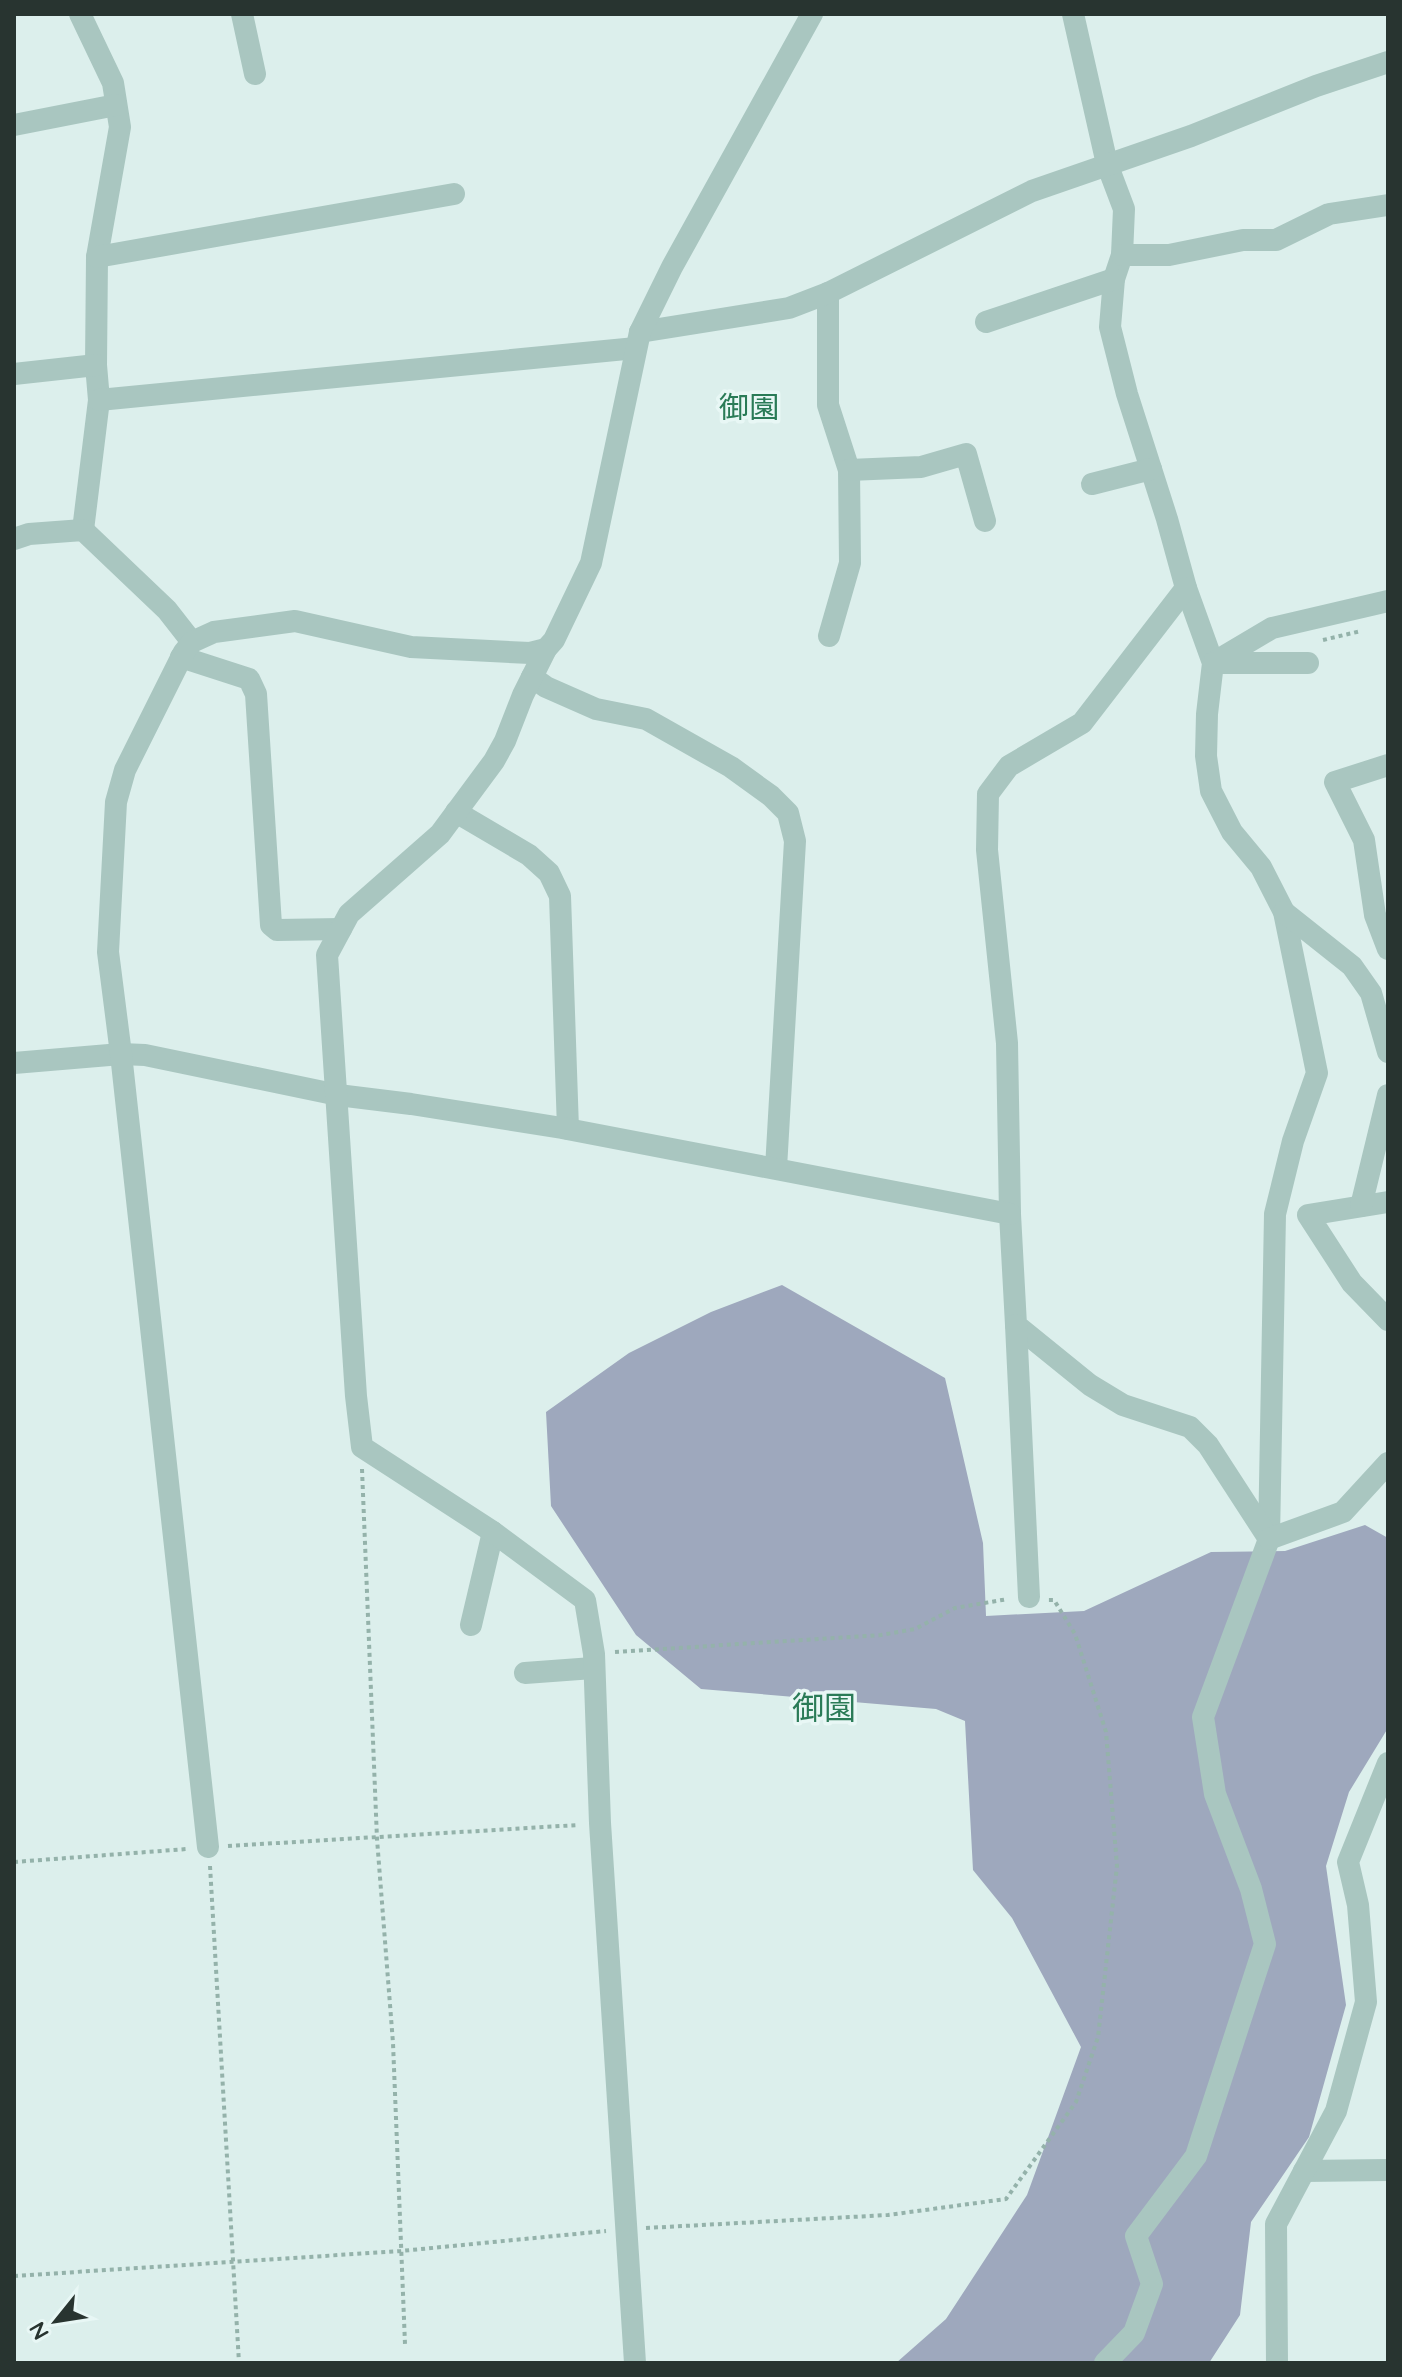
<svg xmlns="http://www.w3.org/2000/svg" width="1402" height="2377" font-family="Quicksand,'Noto Sans JP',sans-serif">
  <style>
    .green { fill: #9ea8bd }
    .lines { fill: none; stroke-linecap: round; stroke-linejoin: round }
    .path { stroke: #94b2aa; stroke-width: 4; stroke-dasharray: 4 4; stroke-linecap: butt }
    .minor { stroke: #a9c6c0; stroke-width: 22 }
    .labels { text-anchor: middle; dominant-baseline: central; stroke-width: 7; stroke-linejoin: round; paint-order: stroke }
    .neighbourhood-label { font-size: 30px; fill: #2a7b57; stroke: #e8f7f5 }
    .quarter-label { font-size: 32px; fill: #2a7b57; stroke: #e8f7f5 }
  </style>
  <rect width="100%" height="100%" fill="#dcefec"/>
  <!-- green -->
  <path class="green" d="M782,1285l163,93 38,165 3,73 98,-5 127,-59 74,-1 80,-26 23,13v190l-39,64 -23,74 20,139 -37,132 -58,85 -11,93 -31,48h-313l50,-44 81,-124 54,-148 -69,-129 -39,-48 -8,-149 -29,-12 -235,-20 -65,-54 -85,-129 -5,-94 83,-59 82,-41z"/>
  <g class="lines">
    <!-- path -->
    <g class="path">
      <path d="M1323,640l38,-9"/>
      <path d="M362,1469l15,370 16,204 12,301"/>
      <path d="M615,1652l266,-17 34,-6 40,-21 53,-9"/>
      <path d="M228,1846l350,-21"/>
      <path d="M14,1862l173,-13"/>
      <path d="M210,1866l29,497"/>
      <path d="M646,2228l242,-13 118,-16 70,-97 22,-65 19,-171 -11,-134 -31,-98 -21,-34h-6"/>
      <path d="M14,2276l387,-25 205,-20"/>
    </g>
    <!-- minor -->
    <g class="minor">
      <path d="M80,14l33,69 7,44 -23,130 -1,108 3,35 -16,130"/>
      <path d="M242,14l13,60"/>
      <path d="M1073,14l34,150 17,45 -2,46 -8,24 -4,48 17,67 40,125 19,69 27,75 -6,51 -1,42 5,35 21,41 29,35 23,45 33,161 -24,68 -18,73 -6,325 -66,178 12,77 36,95 14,55 -69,212 -60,80 16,48 -18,49 -29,30"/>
      <path d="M14,125l102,-20"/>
      <path d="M1122,255h47l74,-15h33l53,-26 59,-9"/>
      <path d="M97,257l357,-63"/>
      <path d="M828,293v112l21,65 1,93 -21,73"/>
      <path d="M986,322l128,-43"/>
      <path d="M640,332l149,-24 39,-15 204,-102 159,-55 125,-50 72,-24"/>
      <path d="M14,374l82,-9"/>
      <path d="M99,400l537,-52"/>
      <path d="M849,470l72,-3 45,-13 19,67"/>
      <path d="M1092,484l59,-15"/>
      <path d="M14,539l15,-5 54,-4 84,80 25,32"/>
      <path d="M1186,588l-104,135 -73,43 -21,28 -1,56 20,193 3,171 6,111 74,60 33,20 67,22 18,18 61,94"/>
      <path d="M181,657l68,22 7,15 15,231 6,5 64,-1"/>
      <path d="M1213,663l59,-35 116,-27"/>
      <path d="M1214,663h94"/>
      <path d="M532,677l14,10 50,22 50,10 85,48 40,29 17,17 7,28 -19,327"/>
      <path d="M1388,765l-53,17 29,58 11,75 13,34"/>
      <path d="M456,812l73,43 20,18 11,23 8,233"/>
      <path d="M1284,912l68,54 19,27 17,59"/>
      <path d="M14,1063l107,-9 24,1 193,40 73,9 151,24 448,86"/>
      <path d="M1388,1202l-80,13 44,68 36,37"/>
      <path d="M1361,1206l27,-111"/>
      <path d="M1016,1325l13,272"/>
      <path d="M1269,1539l74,-27 45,-49"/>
      <path d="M471,1625l22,-93"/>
      <path d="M525,1673l68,-5"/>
      <path d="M208,1847l-87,-793 -13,-102 8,-150 9,-32 59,-118 8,-10 22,-10 81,-11 116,26 119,6 16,-4"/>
      <path d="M1304,2171l84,-1"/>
      <path d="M635,2363l-35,-540 -6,-169 -9,-54 -92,-68 -131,-85 -6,-51 -29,-441 22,-41 91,-80 54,-73 11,-20 18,-46 23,-46 8,-9 37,-77 49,-231 32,-65 140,-253"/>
      <path d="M1277,2363l-1,-139 60,-113 30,-109 -8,-97 -10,-43 40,-99"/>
    </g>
  </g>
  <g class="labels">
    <!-- neighbourhood labels -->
    <g class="neighbourhood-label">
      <text x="749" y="407">御園</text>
    </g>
    <!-- quarter labels -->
    <g class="quarter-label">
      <text x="824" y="1707">御園</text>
    </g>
  </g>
  <!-- border -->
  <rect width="1402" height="2377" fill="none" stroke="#283430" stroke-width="32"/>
  <!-- north arrow -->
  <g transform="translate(56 2321) rotate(240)" stroke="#e8f7f5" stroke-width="6" paint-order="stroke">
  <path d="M0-6L14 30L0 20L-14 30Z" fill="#283430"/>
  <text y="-12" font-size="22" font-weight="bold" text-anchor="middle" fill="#283430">N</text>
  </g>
</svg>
